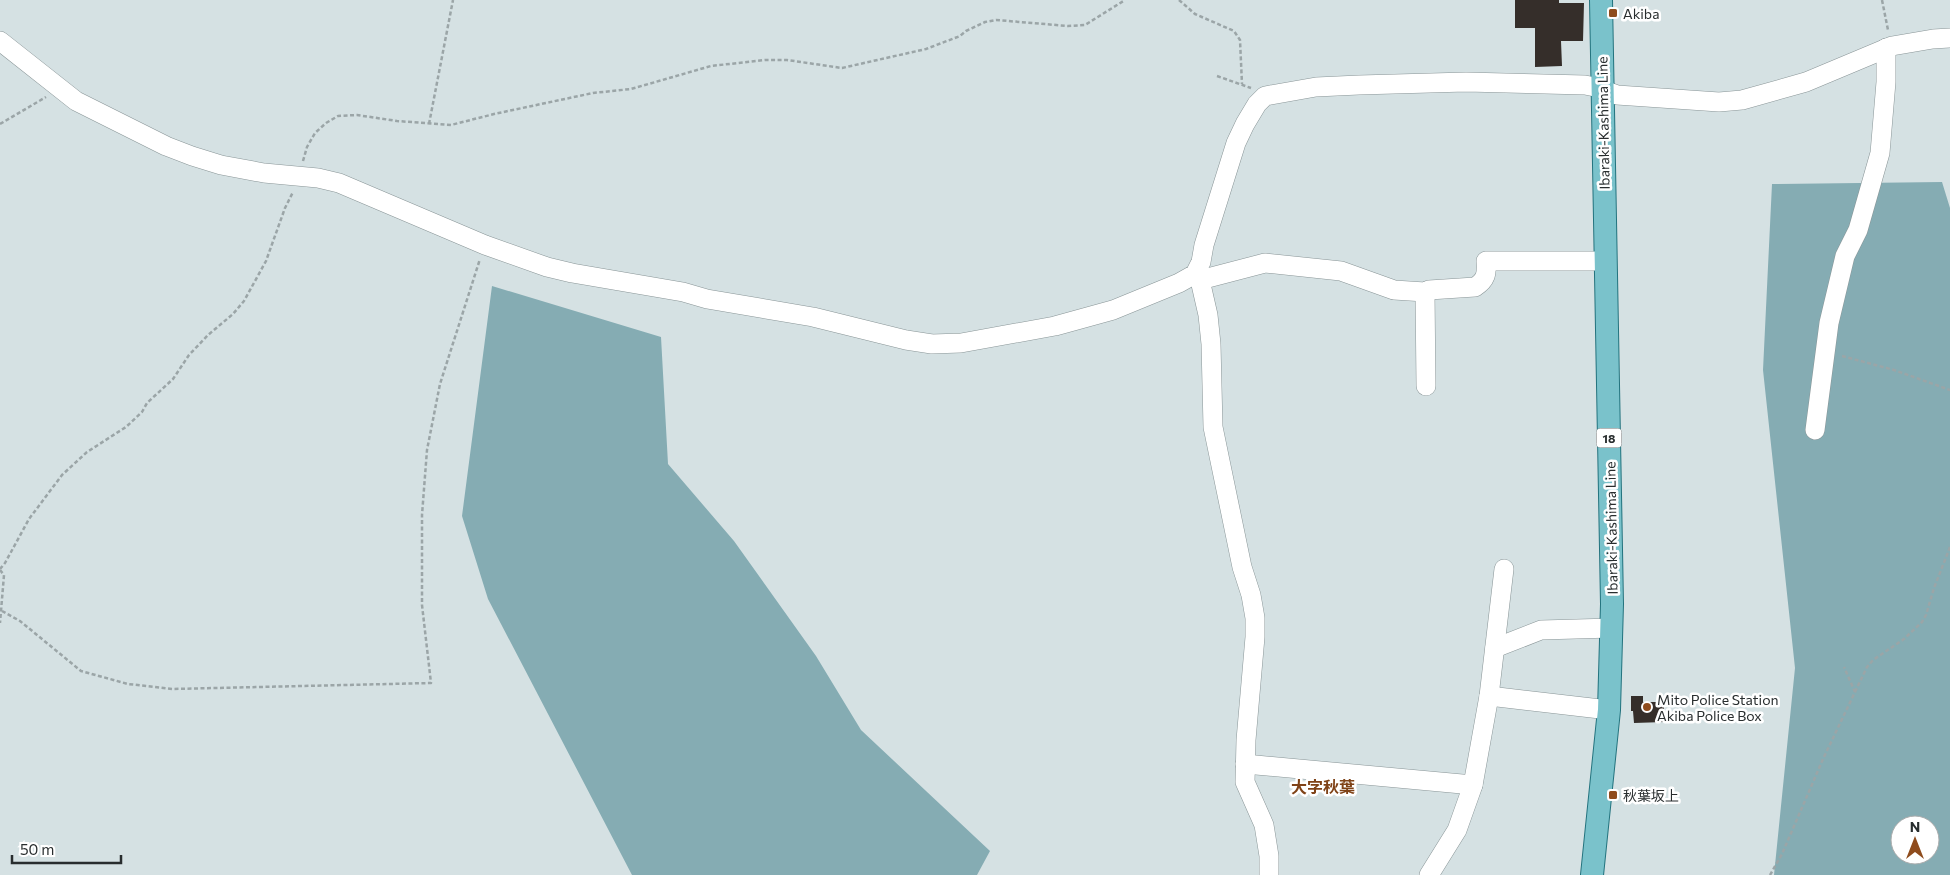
<svg xmlns="http://www.w3.org/2000/svg" width="1950" height="875" font-family="Commissioner,'Noto Sans JP',sans-serif">
  <style>
    .forest { fill: #85acb3; fill-rule: evenodd }
    .building { fill: #352e2a }
    .lines { fill: none; stroke-linecap: round; stroke-linejoin: round }
    .minor-casing { stroke: #899597; stroke-width: 20 }
    .major-casing { stroke: #23737e; stroke-width: 24 }
    .path { stroke: #9ba5a7; stroke-width: 2.5; stroke-dasharray: 4 2.5; stroke-linecap: butt }
    .minor { stroke: #fff; stroke-width: 19 }
    .major { stroke: #7ac2cb; stroke-width: 22 }
    .poi-dot { fill: #8f4c1d; stroke: #fff; stroke-width: 2 }
    .labels { text-anchor: middle; dominant-baseline: central; stroke-width: 5; stroke-linejoin: round; paint-order: stroke }
    .shield { fill: #fff; stroke: #686c6d; stroke-width: 1 }
    .shield-label { font-size: 12px; font-weight: bold; fill: #282d2e }
    .poi-label { font-size: 14px; fill: #282d2e; stroke: #fff; text-anchor: start }
    .street-label { font-size: 14px; fill: #282d2e; stroke: #fff }
    .quarter-label { font-size: 16px; font-weight: bold; fill: #7f4217; stroke: #fff }
  </style>
  <rect width="100%" height="100%" fill="#d5e1e3"/>
  <!-- forest -->
  <g class="forest">
    <path d="M1942,182l8,26v667h-176l21,-207 -32,-298 9,-186zM1900,825h30v30h-30z"/>
    <path d="M492,286l169,51 7,127 66,77 82,115 45,74 129,121 -13,24h-345l-144,-276 -26,-83z"/>
  </g>
  <!-- building -->
  <g class="building">
    <path d="M1515,0h44v3h25l-1,38h-22l1,25 -27,1v-39h-20z"/>
    <path d="M1631,696h12v6h21v20l-30,1 -1,-12h-2z"/>
  </g>
  <g class="lines">
    <!-- minor casing -->
    <g class="minor-casing">
      <g id="minor">
        <path d="M0,41l76,60 90,45 26,10 29,9 43,8 54,5 21,5 146,62 62,22 25,6 111,19 24,7 106,18 93,23 26,4 29,-1 94,-17 58,-16 66,-27 16,-9 6,-12 3,-17 32,-102 9,-19 12,-20 8,-8 51,-9 43,-2 107,-3 119,3 10,2 22,8 102,7 23,-2 64,-18 86,-36 41,-7 17,-1"/>
        <path d="M1195,274l5,6 8,35 3,29 2,83 29,140 9,28 4,23v19l-9,103 -1,42 19,43 5,31v19"/>
        <path d="M1200,280l65,-17 76,8 53,19 31,2 4,-2 46,-3c11,-7 12,-13 11,-26h120"/>
        <path d="M1425,292l1,94"/>
        <path d="M1815,430l14,-107 16,-67 13,-26 22,-77 6,-71v-34"/>
        <path d="M1495,648l46,-18 71,-2"/>
        <path d="M1489,696l120,14"/>
        <path d="M1245,764l228,21"/>
        <path d="M1429,875l28,-45 16,-45 16,-89 15,-127"/>
      </g>
    </g>
    <!-- major casing -->
    <g class="major-casing">
      <path id="major" d="M1592,875l17,-165 3,-106 -11,-604"/>
    </g>
    <!-- path -->
    <g class="path">
      <path d="M1179,0l16,14 39,17 6,9 2,44"/>
      <path d="M1882,0l6,30"/>
      <path d="M1217,76l34,12"/>
      <path d="M0,124l46,-27"/>
      <path d="M429,124l24,-124"/>
      <path d="M303,161l4,-14 8,-14 11,-10 12,-7 19,-1 40,6 54,4 43,-11 99,-21 38,-4 80,-23 54,-6h22l55,8 84,-19 34,-13 6,-5 19,-9 11,-2 72,6 17,-1 40,-25"/>
      <path d="M1842,356l52,14 56,20"/>
      <path d="M0,569l5,-6 24,-44 33,-44 25,-23 39,-25 16,-15 5,-9 26,-24 16,-24 19,-20 25,-21 11,-13 22,-40 19,-53 8,-16"/>
      <path d="M0,570l4,5 -4,48"/>
      <path d="M2,611l18,10 61,50 47,13 45,5 258,-6 -9,-78v-90l5,-65 13,-66 40,-125"/>
      <path d="M1855,692l12,-25 6,-7 31,-21 18,-17 4,-7 8,-27 16,-41"/>
      <path d="M1770,875l12,-21 41,-95 32,-67 -11,-25"/>
    </g>
    <!-- minor -->
    <use href="#minor" class="minor"/>
    <!-- major -->
    <use href="#major" class="major"/>
  </g>
  <!-- markers -->
  <g class="poi-dot">
    <rect x="1608" y="8" width="10" height="10" rx="2.5"/>
    <circle cx="1647" cy="707" r="5"/>
    <rect x="1608" y="790" width="10" height="10" rx="2.5"/>
  </g>
  <g class="labels">
    <!-- shield labels -->
    <rect class="shield" x="1596.5" y="428.5" width="25" height="19" rx="4"/>
    <g class="shield-label">
      <text x="1609" y="438">18</text>
    </g>
    <!-- poi labels -->
    <g class="poi-label">
      <text x="1623" y="13">Akiba</text>
      <text x="1657" y="699">Mito Police Station<tspan x="1657" dy="16">Akiba Police Box</tspan></text>
      <text x="1623" y="795">秋葉坂上</text>
    </g>
    <!-- street labels -->
    <g class="street-label">
      <text transform="translate(1603 123) rotate(-91)">Ibaraki-Kashima Line</text>
      <text transform="translate(1611 528) rotate(-91)">Ibaraki-Kashima Line</text>
    </g>
    <!-- quarter labels -->
    <g class="quarter-label">
      <text x="1323" y="786">大字秋葉</text>
    </g>
  </g>
  <!-- north arrow -->
  <g transform="translate(1915 840)"><circle r="24" fill="#ffffff" stroke="#a9abab"/>
  <path d="M0-4L9 19L0 12L-9 19Z" fill="#8f4c1d"/>
  <text y="-8" font-size="14" font-weight="bold" text-anchor="middle" fill="#282d2e">N</text>
  </g>
  <!-- scale -->
  <path d="M12 855v8h109v-8" fill="none" stroke="#282d2e" stroke-width="2.5"/>
  <text x="20" y="855" font-size="15" fill="#282d2e" stroke="#ffffff" stroke-width="4" paint-order="stroke">50 m</text>
</svg>
